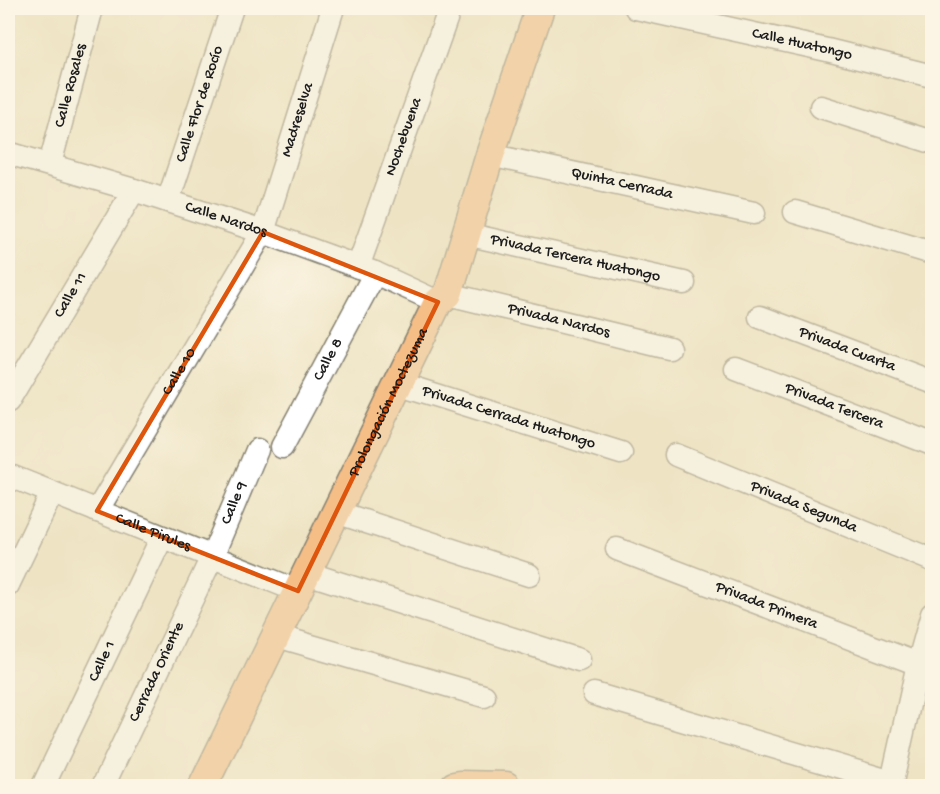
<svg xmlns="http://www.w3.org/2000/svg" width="940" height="794" font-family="'Gochi Hand',sans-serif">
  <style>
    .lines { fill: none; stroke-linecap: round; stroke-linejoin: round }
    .minor-casing { stroke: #858070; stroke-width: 25 }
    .major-casing { stroke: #858070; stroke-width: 31 }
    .minor { stroke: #fff; stroke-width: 22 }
    .major { stroke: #f6be87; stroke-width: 28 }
    .marked { fill: none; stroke: #de560d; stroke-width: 4.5; stroke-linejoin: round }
    .labels { text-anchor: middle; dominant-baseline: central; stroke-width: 4.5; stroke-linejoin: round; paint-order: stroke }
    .street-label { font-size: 16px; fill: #1c1c1c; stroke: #fcf5e5 }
  </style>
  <rect width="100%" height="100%" fill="#fcf5e5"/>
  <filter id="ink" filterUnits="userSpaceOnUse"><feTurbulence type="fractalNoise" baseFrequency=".0167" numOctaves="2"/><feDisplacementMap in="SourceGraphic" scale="12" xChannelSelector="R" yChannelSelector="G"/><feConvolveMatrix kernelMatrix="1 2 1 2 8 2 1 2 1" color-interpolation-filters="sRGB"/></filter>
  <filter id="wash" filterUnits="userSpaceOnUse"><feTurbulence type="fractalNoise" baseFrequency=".008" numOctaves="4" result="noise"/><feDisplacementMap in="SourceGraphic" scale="24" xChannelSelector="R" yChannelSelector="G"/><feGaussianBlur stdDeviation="1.35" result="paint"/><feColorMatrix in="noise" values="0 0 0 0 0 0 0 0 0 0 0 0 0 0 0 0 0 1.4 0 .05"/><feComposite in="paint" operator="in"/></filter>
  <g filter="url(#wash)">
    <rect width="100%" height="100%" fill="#eee4c4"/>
  </g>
  <g filter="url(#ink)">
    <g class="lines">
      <!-- minor casing -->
      <g class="minor-casing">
        <g id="minor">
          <path id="s1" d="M636,8l191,42 105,26"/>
          <path d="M821,107l111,35"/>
          <path id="s2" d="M8,153l126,37 129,42 112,41 63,29"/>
          <path id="s3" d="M490,155l264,58"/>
          <path id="s4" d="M50,164l42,-156"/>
          <path id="s5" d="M168,201l64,-193"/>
          <path d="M795,212l137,41"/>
          <path id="s6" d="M466,234l218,49"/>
          <path id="s7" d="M358,267l92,-259"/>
          <path id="s8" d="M448,294l221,54"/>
          <path id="s9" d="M760,317l172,65"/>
          <path id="s10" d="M736,369l196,75"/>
          <path id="s11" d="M397,383l224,70"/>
          <path id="s12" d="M8,401l126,-211"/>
          <path id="s13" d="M282,447l93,-174"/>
          <path id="s14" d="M676,455l256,105"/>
          <path id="s15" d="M8,475l290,116"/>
          <path id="s16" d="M97,511l166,-279 70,-224"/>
          <path d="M336,512l193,63"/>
          <path id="s17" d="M617,549l301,115"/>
          <path d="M307,573l272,87"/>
          <path d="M8,585l44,-92"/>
          <path d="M277,636l207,60"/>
          <path d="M594,694l298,88"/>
          <path id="s18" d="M43,786l119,-249"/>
          <path id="s19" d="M103,786l109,-229 45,-107"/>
          <path d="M891,786l27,-122 14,-50"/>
        </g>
      </g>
      <!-- major casing -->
      <g class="major-casing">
        <g id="major">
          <path id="s20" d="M203,786l235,-484 10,-8 42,-139 50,-147"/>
          <path d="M454,786l6,-1 46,1"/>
        </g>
      </g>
      <!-- minor -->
      <use href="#minor" class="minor"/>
      <!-- major -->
      <use href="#major" class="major"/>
    </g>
  </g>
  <!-- marked area -->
  <path d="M0 0H940V794H0ZM263,232l175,70 -140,289 -201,-80z" fill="#eee4c4" fill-opacity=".55" fill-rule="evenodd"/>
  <path class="marked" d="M263,232l175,70 -140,289 -201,-80z"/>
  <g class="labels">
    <!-- street labels -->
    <g class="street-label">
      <text stroke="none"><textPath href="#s1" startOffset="170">Calle Huatongo</textPath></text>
      <text stroke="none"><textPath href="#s4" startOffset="81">Calle Rosales</textPath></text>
      <text stroke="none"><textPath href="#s5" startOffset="102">Calle Flor de Rocío</textPath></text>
      <text stroke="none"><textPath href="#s16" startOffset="442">Madreselva</textPath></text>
      <text stroke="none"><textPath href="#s7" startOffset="138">Nochebuena</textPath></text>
      <text stroke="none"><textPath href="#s3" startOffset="135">Quinta Cerrada</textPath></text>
      <text stroke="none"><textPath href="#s2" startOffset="228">Calle Nardos</textPath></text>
      <text stroke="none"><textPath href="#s6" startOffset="112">Privada Tercera Huatongo</textPath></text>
      <text stroke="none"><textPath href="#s12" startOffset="123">Calle 11</textPath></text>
      <text stroke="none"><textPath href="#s8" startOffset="114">Privada Nardos</textPath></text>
      <text stroke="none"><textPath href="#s9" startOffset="93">Privada Cuarta</textPath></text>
      <text stroke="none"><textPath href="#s13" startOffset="99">Calle 8</textPath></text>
      <text stroke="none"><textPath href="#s16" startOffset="162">Calle 10</textPath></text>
      <text stroke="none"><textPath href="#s20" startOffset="426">Prolongación Moctezuma</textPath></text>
      <text stroke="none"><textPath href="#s10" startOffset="105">Privada Tercera</textPath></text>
      <text stroke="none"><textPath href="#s11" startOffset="117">Privada Cerrada Huatongo</textPath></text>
      <text stroke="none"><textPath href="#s19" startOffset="312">Calle 9</textPath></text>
      <text stroke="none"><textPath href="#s14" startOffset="138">Privada Segunda</textPath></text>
      <text stroke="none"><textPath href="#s15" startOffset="156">Calle Pirules</textPath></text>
      <text stroke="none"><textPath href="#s17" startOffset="160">Privada Primera</textPath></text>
      <text stroke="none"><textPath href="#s18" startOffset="138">Calle 1</textPath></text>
      <text stroke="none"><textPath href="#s19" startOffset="126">Cerrada Oriente</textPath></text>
    </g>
  </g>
  <!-- margin -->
  <rect width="940" height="794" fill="none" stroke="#fcf5e5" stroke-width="30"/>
</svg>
